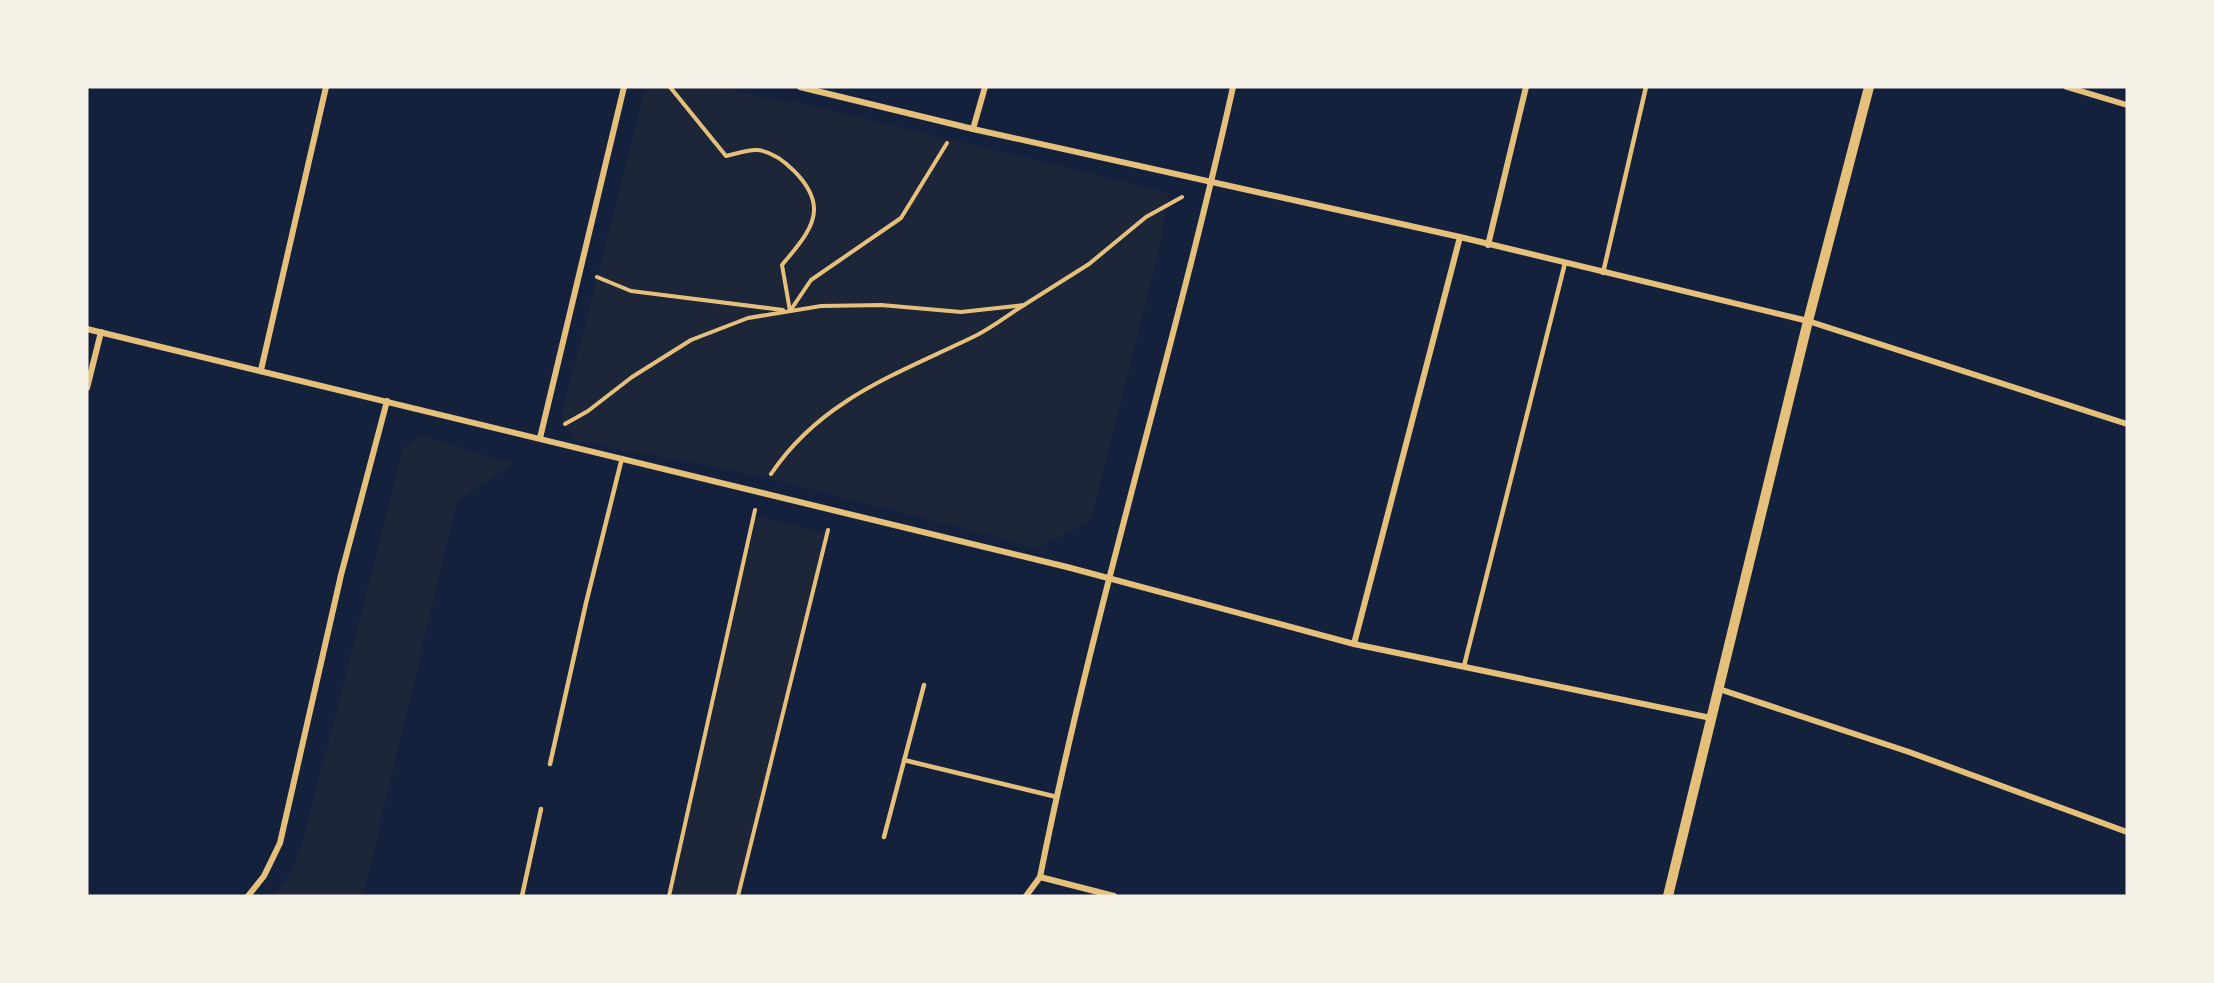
<svg xmlns="http://www.w3.org/2000/svg" width="2214" height="983" font-family="Inter,sans-serif">
  <style>
    .green { fill: #1d2539 }
    .lines { fill: none; stroke-linecap: round; stroke-linejoin: round }
    .path { stroke: #e5c07b; stroke-width: 4 }
    .service { stroke: #e5c07b; stroke-width: 4.5 }
    .minor { stroke: #e5c07b; stroke-width: 6 }
    .tertiary { stroke: #e5c07b; stroke-width: 10 }
  </style>
  <rect width="100%" height="100%" fill="#14213d"/>
  <!-- green -->
  <g class="green">
    <path d="M646,87h84l2,3 59,13 1,-2 377,92 -10,58 -68,269 -53,28 -277,-72 -187,-36 -13,-22z"/>
    <path d="M421,436l91,27 -55,38 -94,395h-88l17,-25 12,-33 99,-389z"/>
    <path d="M754,516l73,18 -89,362h-69z"/>
  </g>
  <g class="lines">
    <!-- path -->
    <g class="path">
      <path d="M670,87l56,69c9,-2 23,-7 32,-6 23,3 55,34 56,58 1,21 -20,42 -32,57l8,46"/>
      <path d="M597,277l34,14 152,19"/>
      <path d="M790,311l21,-31 90,-62 46,-75"/>
      <path d="M565,424l23,-13 44,-34 59,-37 57,-22 73,-12 60,-1 80,7 63,-7 65,-41 57,-47 36,-20"/>
      <path d="M771,474c51,-76 129,-101 206,-139 16,-8 31,-20 47,-30"/>
      <path d="M669,896l86,-386"/>
      <path d="M738,896l90,-366"/>
    </g>
    <!-- service -->
    <g class="service">
      <path d="M1603,273l43,-186"/>
      <path d="M1464,666l101,-403"/>
      <path d="M904,760l153,37"/>
      <path d="M550,764l36,-161 36,-145"/>
      <path d="M884,837l40,-152"/>
      <path d="M522,896l19,-87"/>
    </g>
    <!-- minor -->
    <g class="minor">
      <path d="M800,87l173,42 487,108 348,84 319,103"/>
      <path d="M2067,87l60,18"/>
      <path d="M973,129l12,-42"/>
      <path d="M1488,245l38,-158"/>
      <path d="M87,329l980,238 287,77 357,74"/>
      <path d="M261,370l65,-283"/>
      <path d="M87,388l14,-56"/>
      <path d="M540,438l84,-351"/>
      <path d="M1354,644l106,-407"/>
      <path d="M1719,689l190,63 218,80"/>
      <path d="M1040,877l74,19"/>
      <path d="M248,896l16,-20 16,-33 61,-268 46,-174"/>
      <path d="M1026,896l14,-19c53,-266 134,-525 193,-790"/>
    </g>
    <!-- tertiary -->
    <path class="tertiary" d="M1668,896l140,-575 61,-234"/>
  </g>
  <!-- border -->
  <rect width="2214" height="983" fill="none" stroke="#f6f1e7" stroke-width="177"/>
</svg>
